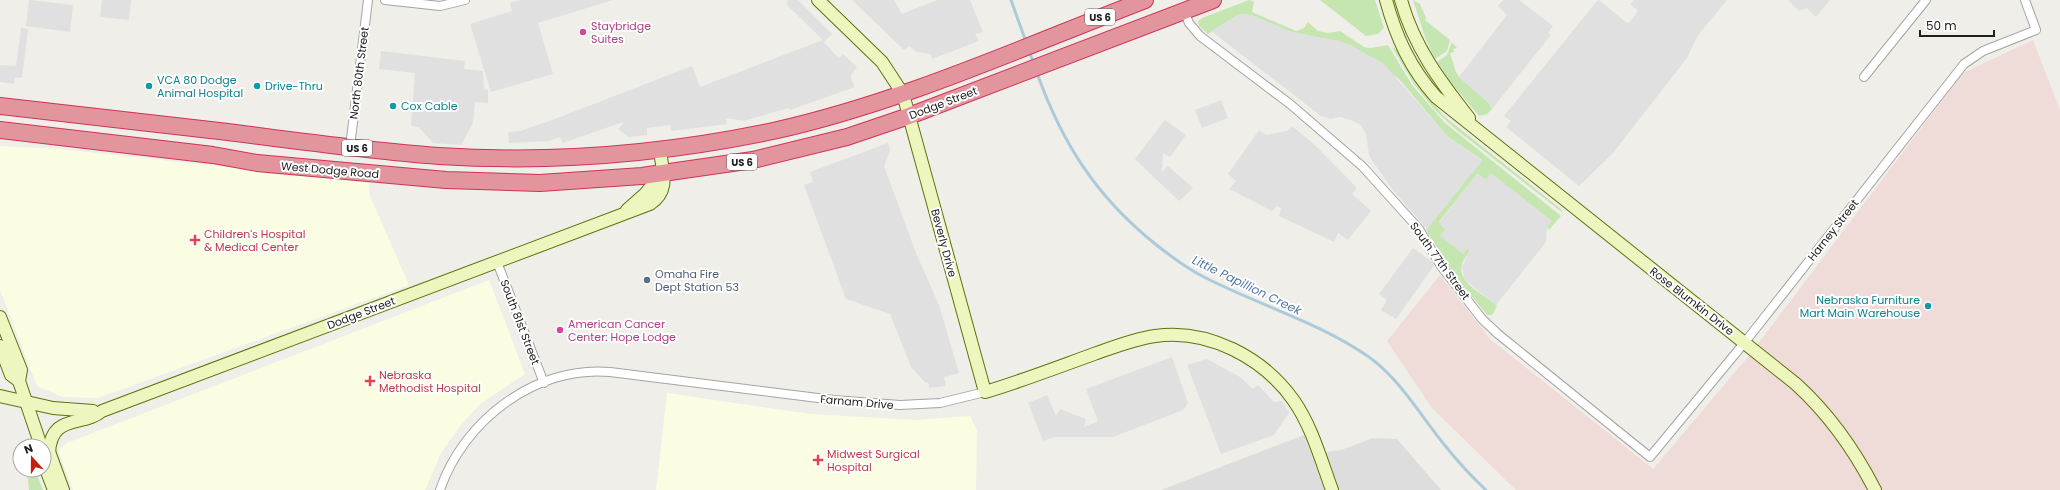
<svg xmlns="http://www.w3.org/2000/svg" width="2060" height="490" font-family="Poppins,sans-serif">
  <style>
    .residential { fill: #dedddd }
    .commercial { fill: #efdbd8 }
    .education { fill: #fbfde3 }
    .grass { fill: #c6e6b1 }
    .parking { fill: #e0e0e0 }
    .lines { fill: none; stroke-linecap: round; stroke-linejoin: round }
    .stream { stroke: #abcbdb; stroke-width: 3 }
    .street-casing { stroke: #a4a4a4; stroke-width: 10 }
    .secondary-casing { stroke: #5e720c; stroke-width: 14 }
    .highway-casing { stroke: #d03259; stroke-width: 18 }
    .street { stroke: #fff; stroke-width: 8 }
    .secondary { stroke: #eef6c0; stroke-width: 12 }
    .highway { stroke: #e2959c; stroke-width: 16 }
    .hotel-dot { fill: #d1479c; stroke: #fff; stroke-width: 1.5 }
    .culture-dot { fill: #0f9aa8; stroke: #fff; stroke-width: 1.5 }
    .health-dot { fill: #e0444e; stroke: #fff; stroke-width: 1.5 }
    .service-dot { fill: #5c6f8a; stroke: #fff; stroke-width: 1.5 }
    .labels { text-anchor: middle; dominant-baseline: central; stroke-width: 4; stroke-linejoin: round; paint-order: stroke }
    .shield { fill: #fff; stroke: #636363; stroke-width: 1 }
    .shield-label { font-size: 10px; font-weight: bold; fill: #202020 }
    .hotel-label { font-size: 11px; fill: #b23c85; stroke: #fff; text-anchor: start }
    .street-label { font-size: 11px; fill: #202020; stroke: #fff }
    .culture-label { font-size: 11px; fill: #0d838f; stroke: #fff; text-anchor: start }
    .health-label { font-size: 11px; fill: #be3a42; stroke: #fff; text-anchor: start }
    .service-label { font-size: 11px; fill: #4e5e75; stroke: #fff; text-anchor: start }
    .water-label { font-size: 12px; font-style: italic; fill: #5276ab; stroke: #fff }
  </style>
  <rect width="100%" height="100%" fill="#f0eee8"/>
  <!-- residential -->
  <g class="residential">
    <path d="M1304,435l21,55h-164z"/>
    <path d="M1373,438l24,1 44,51h-108l-14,-35 13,-4 9,-1z"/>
  </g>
  <!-- commercial -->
  <path class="commercial" d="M2033,40l27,70v380h-544l-84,-82 -45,-67 53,-66 50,64 163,130 95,-112 215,-284z"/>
  <!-- education -->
  <g class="education">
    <path d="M0,146l60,3 309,34 1,13 39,89 -311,113 -35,-1 -26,-11 -37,-96z"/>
    <path d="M489,280l36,94 -45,30 -19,21 -20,28 -16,37h-352l-14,-37 1,-4 7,-6z"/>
    <path d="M667,393l143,21 106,6 54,-4 7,15 -1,59h-320z"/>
  </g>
  <!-- grass -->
  <g class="grass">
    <path d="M1249,0l5,2 -2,10 44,19 8,-3 4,-6 10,9 10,2 12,-2 24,16 6,1 18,-3 24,40 32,37 117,94 -12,14 -2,-3 4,-6 -74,-47 -38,48 7,8 -6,6 30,14c-2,5 -6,8 -8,14 -6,19 24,31 35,42l-5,9h-5l-34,-42 -27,-43 56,-70 -34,-23 -49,-58 -47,-33 -14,-5 -47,-9 -40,-17 -12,-1 -31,20 -9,-8 -1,-5 4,-3z"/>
    <path d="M1320,0h55l9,28 -6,6 -12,2z"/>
    <path d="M1413,0l7,4 6,14 -1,2 25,20 -3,11 -12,8 -9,-19z"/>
    <path d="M1452,42l5,6 -4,1 1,3 -4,1 6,19 3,5 31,27 2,5 -5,5 -8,2 -30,-36 -12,-18 10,-7z"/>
    <path d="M1392,47l5,3 18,32 29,34 117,93 2,4 -110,-86 -18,-17 -21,-26z"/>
    <path d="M27,470h8l8,20h-14z"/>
  </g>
  <!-- parking -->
  <g class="parking">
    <path d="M29,0l44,5 -3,27 -44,-6z"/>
    <path d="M102,0h29l-2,20 -29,-3z"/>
    <path d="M520,0h93l-75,23 15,51 -62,18 -21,-68 42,-13 -2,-8z"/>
    <path d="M789,0h9l34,34 -8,8 13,15 3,1 3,-4 14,13 -6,8v3l4,9 -65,23 -1,-2 -45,13 -18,-3 1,6 -56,7 -1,-6 -23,3v7l-18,2 -11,-8 5,-5v-2l-60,21 -3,-6 -11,4 -40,2 -1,-11 12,-1 35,-12 137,-53 8,21 123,-47 -37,-36z"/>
    <path d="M852,0h42l8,14 35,-14h33l13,32 -8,2 4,7 -47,18 -1,-5 -14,-2 -8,-6 -5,4z"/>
    <path d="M1503,0h16l34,26 -5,7 3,2 -59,74 -2,-5 -31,-27 48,-62 -9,-9z"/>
    <path d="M1599,0l28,23 3,-1 8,-11 -8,-7 4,-4h93l-29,35 -11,23 -74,95 -34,33 -73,-59 5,-6 -7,-5 93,-115z"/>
    <path d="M1788,0h42l-14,17 -9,-9 -8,3z"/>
    <path d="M1239,14l12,1 40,17 47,9 14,5 32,18 64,73 34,24 -55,68 -34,-39 -20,-28 -4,-7 -3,-21 -5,-9 -10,-5 -11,-3 -10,2 -9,-3 -110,-85z"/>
    <path d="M21,28l7,1 -6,49 -7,-1 -1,7 -14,-2v-17l16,1z"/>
    <path d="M381,51l84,10 -1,8 19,2 1,18 4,1v13l-13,-1 -2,21 -12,22 -28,-2 -14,-16 -8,-1 4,-53 -36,-4z"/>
    <path d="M1221,100l7,18 -26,10 -7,-18z"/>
    <path d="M1165,120l21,15 -16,22 -7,-4 -1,19 6,-6 25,22 -14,13 -44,-42z"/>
    <path d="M1292,126l24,20 41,42 -5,6 19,17 -23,29 -10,-7 -4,9 -55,-26 2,-8 -4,-2 -5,5 -43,-22 7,-8 -8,-7 31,-44 7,5 21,-4z"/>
    <path d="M888,143l2,7 -6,16 32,87 23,52 20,68 -15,4 2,9 -17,2 -1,-6 -2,1 -15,-16 -21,-53 -44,-15 -42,-114 9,-3 -3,-10z"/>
    <path d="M1491,173l61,48 -5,6 -1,15 -50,63 -31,-25 -3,-13 8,-17 -3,-1 -4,5 -23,-18 6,-6 -7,-7 38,-49 9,6z"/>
    <path d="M1413,248l22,16 -39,55 -15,-9 6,-10 -8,-6z"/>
    <path d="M1172,357l16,46 -5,7 -70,27h-58l-12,4 -15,-38 19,-8 9,21 4,-7 26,10 -2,8 14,-6 -12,-32z"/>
    <path d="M1207,359l33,18 13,12 5,-4 16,17 8,-1 7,12 -15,22 -53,19 -34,-89z"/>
  </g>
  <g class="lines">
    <!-- stream -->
    <g class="stream">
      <path d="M1011,0l15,42"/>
      <path d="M1029,51l5,13"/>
      <path d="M1037,73c25,70 59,123 117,170 15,12 32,25 50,34 54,28 115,45 165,80 32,23 53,61 78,91 12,15 25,29 39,42"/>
    </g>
    <!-- street casing -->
    <g class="street-casing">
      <g id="street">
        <path d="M385,0l55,6 25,-6"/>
        <path d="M1184,11l5,12 11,13 90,68 72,62 57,63 22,37 41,53 16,15 152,123 95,-115 219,-278 19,-13 53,-21 -11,-30"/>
        <path d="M1864,77l62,-77"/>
        <path d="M350,147l18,-147"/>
        <path d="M497,262l47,121"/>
        <path d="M440,490c23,-69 96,-125 170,-118l224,28 66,5 40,-2 45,-11"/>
      </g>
    </g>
    <!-- secondary casing -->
    <g class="secondary-casing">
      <g id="secondary">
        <path d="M818,0l64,62 21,32 82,298c37,-11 73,-25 109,-38 20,-7 40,-15 61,-18 53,-8 109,22 139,65 18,26 27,59 38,89"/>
        <path d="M1386,0c10,37 24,68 50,97l360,287c34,31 58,65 79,106"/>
        <path d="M1401,0c13,47 39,81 68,118"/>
        <path d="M627,210l18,-16 17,-20"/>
        <path d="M0,317l21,53 -2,11 20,59 -2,6"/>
        <path d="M0,346l11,29 8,6"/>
        <path d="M0,396l53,12 40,3"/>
        <path d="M47,446l16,44"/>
        <path d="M49,453c2,-40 34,-26 53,-42l548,-207c21,-14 12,-33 10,-54"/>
        <path d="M44,464l10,26"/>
      </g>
    </g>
    <!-- highway casing -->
    <g class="highway-casing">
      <g id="highway">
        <path d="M0,106c76,9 152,17 228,26 70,9 141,19 211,24 111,7 225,-2 334,-25 127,-28 250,-84 372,-131"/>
        <path d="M0,130l213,25 44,8 189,17 94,3 102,-7 111,-16 94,-23 62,-21 304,-116"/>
      </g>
    </g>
    <!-- street -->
    <use href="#street" class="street"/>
    <!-- secondary -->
    <use href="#secondary" class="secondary"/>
    <!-- highway -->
    <use href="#highway" class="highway"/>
  </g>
  <!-- markers -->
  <g class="hotel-dot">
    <circle cx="583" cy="32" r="4"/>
    <circle cx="560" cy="330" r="4"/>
  </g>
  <g class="culture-dot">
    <circle cx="149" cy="86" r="4"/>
    <circle cx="257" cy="86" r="4"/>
    <circle cx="393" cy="106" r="4"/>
    <circle cx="1928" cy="306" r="4"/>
  </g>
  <g class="health-dot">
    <path d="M193 234h4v4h4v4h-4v4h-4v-4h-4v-4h4z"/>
    <path d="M368 375h4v4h4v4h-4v4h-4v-4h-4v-4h4z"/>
    <path d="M816 454h4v4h4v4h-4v4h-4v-4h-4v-4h4z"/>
  </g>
  <circle class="service-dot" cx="647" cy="280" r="4"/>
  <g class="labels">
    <!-- shield labels -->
    <g class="shield">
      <rect x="1085" y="9" width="30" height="16" rx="3"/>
      <rect x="342" y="140" width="30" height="16" rx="3"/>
      <rect x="727" y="154" width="30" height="16" rx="3"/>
    </g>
    <g class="shield-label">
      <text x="1100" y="17">US 6</text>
      <text x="357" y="148">US 6</text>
      <text x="742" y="162">US 6</text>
    </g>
    <!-- hotel labels -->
    <g class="hotel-label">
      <text x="591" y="26">Staybridge<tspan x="591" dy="13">Suites</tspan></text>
      <text x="568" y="324">American Cancer<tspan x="568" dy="13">Center: Hope Lodge</tspan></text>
    </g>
    <!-- street labels -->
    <g class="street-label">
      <text transform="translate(359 73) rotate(-83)">North 80th Street</text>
      <text transform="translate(943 103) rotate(-21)">Dodge Street</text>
      <text transform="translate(330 170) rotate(5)">West Dodge Road</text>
      <text transform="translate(1833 230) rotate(-52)">Harney Street</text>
      <text transform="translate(944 243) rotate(75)">Beverly Drive</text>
      <text transform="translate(1440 261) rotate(54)">South 77th Street</text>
      <text transform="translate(1692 301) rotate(38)">Rose Blumkin Drive</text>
      <text transform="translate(361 313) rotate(-21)">Dodge Street</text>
      <text transform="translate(520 322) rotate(69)">South 81st Street</text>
      <text transform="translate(857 402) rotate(5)">Farnam Drive</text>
    </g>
    <!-- culture labels -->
    <g class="culture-label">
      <text x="157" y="80">VCA 80 Dodge<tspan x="157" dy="13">Animal Hospital</tspan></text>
      <text x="265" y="86">Drive-Thru</text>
      <text x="401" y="106">Cox Cable</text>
      <text x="1920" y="300" text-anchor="end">Nebraska Furniture<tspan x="1920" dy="13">Mart Main Warehouse</tspan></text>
    </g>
    <!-- health labels -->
    <g class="health-label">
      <text x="204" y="234">Children's Hospital<tspan x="204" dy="13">&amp; Medical Center</tspan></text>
      <text x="379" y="375">Nebraska<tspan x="379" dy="13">Methodist Hospital</tspan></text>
      <text x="827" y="454">Midwest Surgical<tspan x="827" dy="13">Hospital</tspan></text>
    </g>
    <!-- service labels -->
    <g class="service-label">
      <text x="655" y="274">Omaha Fire<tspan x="655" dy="13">Dept Station 53</tspan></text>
    </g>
    <!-- water labels -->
    <g class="water-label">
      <text transform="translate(1247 285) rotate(26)">Little Papillion Creek</text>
    </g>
  </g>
  <!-- north arrow -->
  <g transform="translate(32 458) rotate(339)"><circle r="19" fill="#ffffff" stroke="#a6a6a6"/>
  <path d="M0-3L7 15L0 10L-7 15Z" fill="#c31f0d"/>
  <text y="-6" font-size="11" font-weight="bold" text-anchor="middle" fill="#202020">N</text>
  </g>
  <!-- scale -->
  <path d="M1920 30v6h74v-6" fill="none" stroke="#202020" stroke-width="2"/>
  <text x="1926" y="30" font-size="12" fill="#202020" stroke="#ffffff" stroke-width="3" paint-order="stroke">50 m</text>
</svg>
